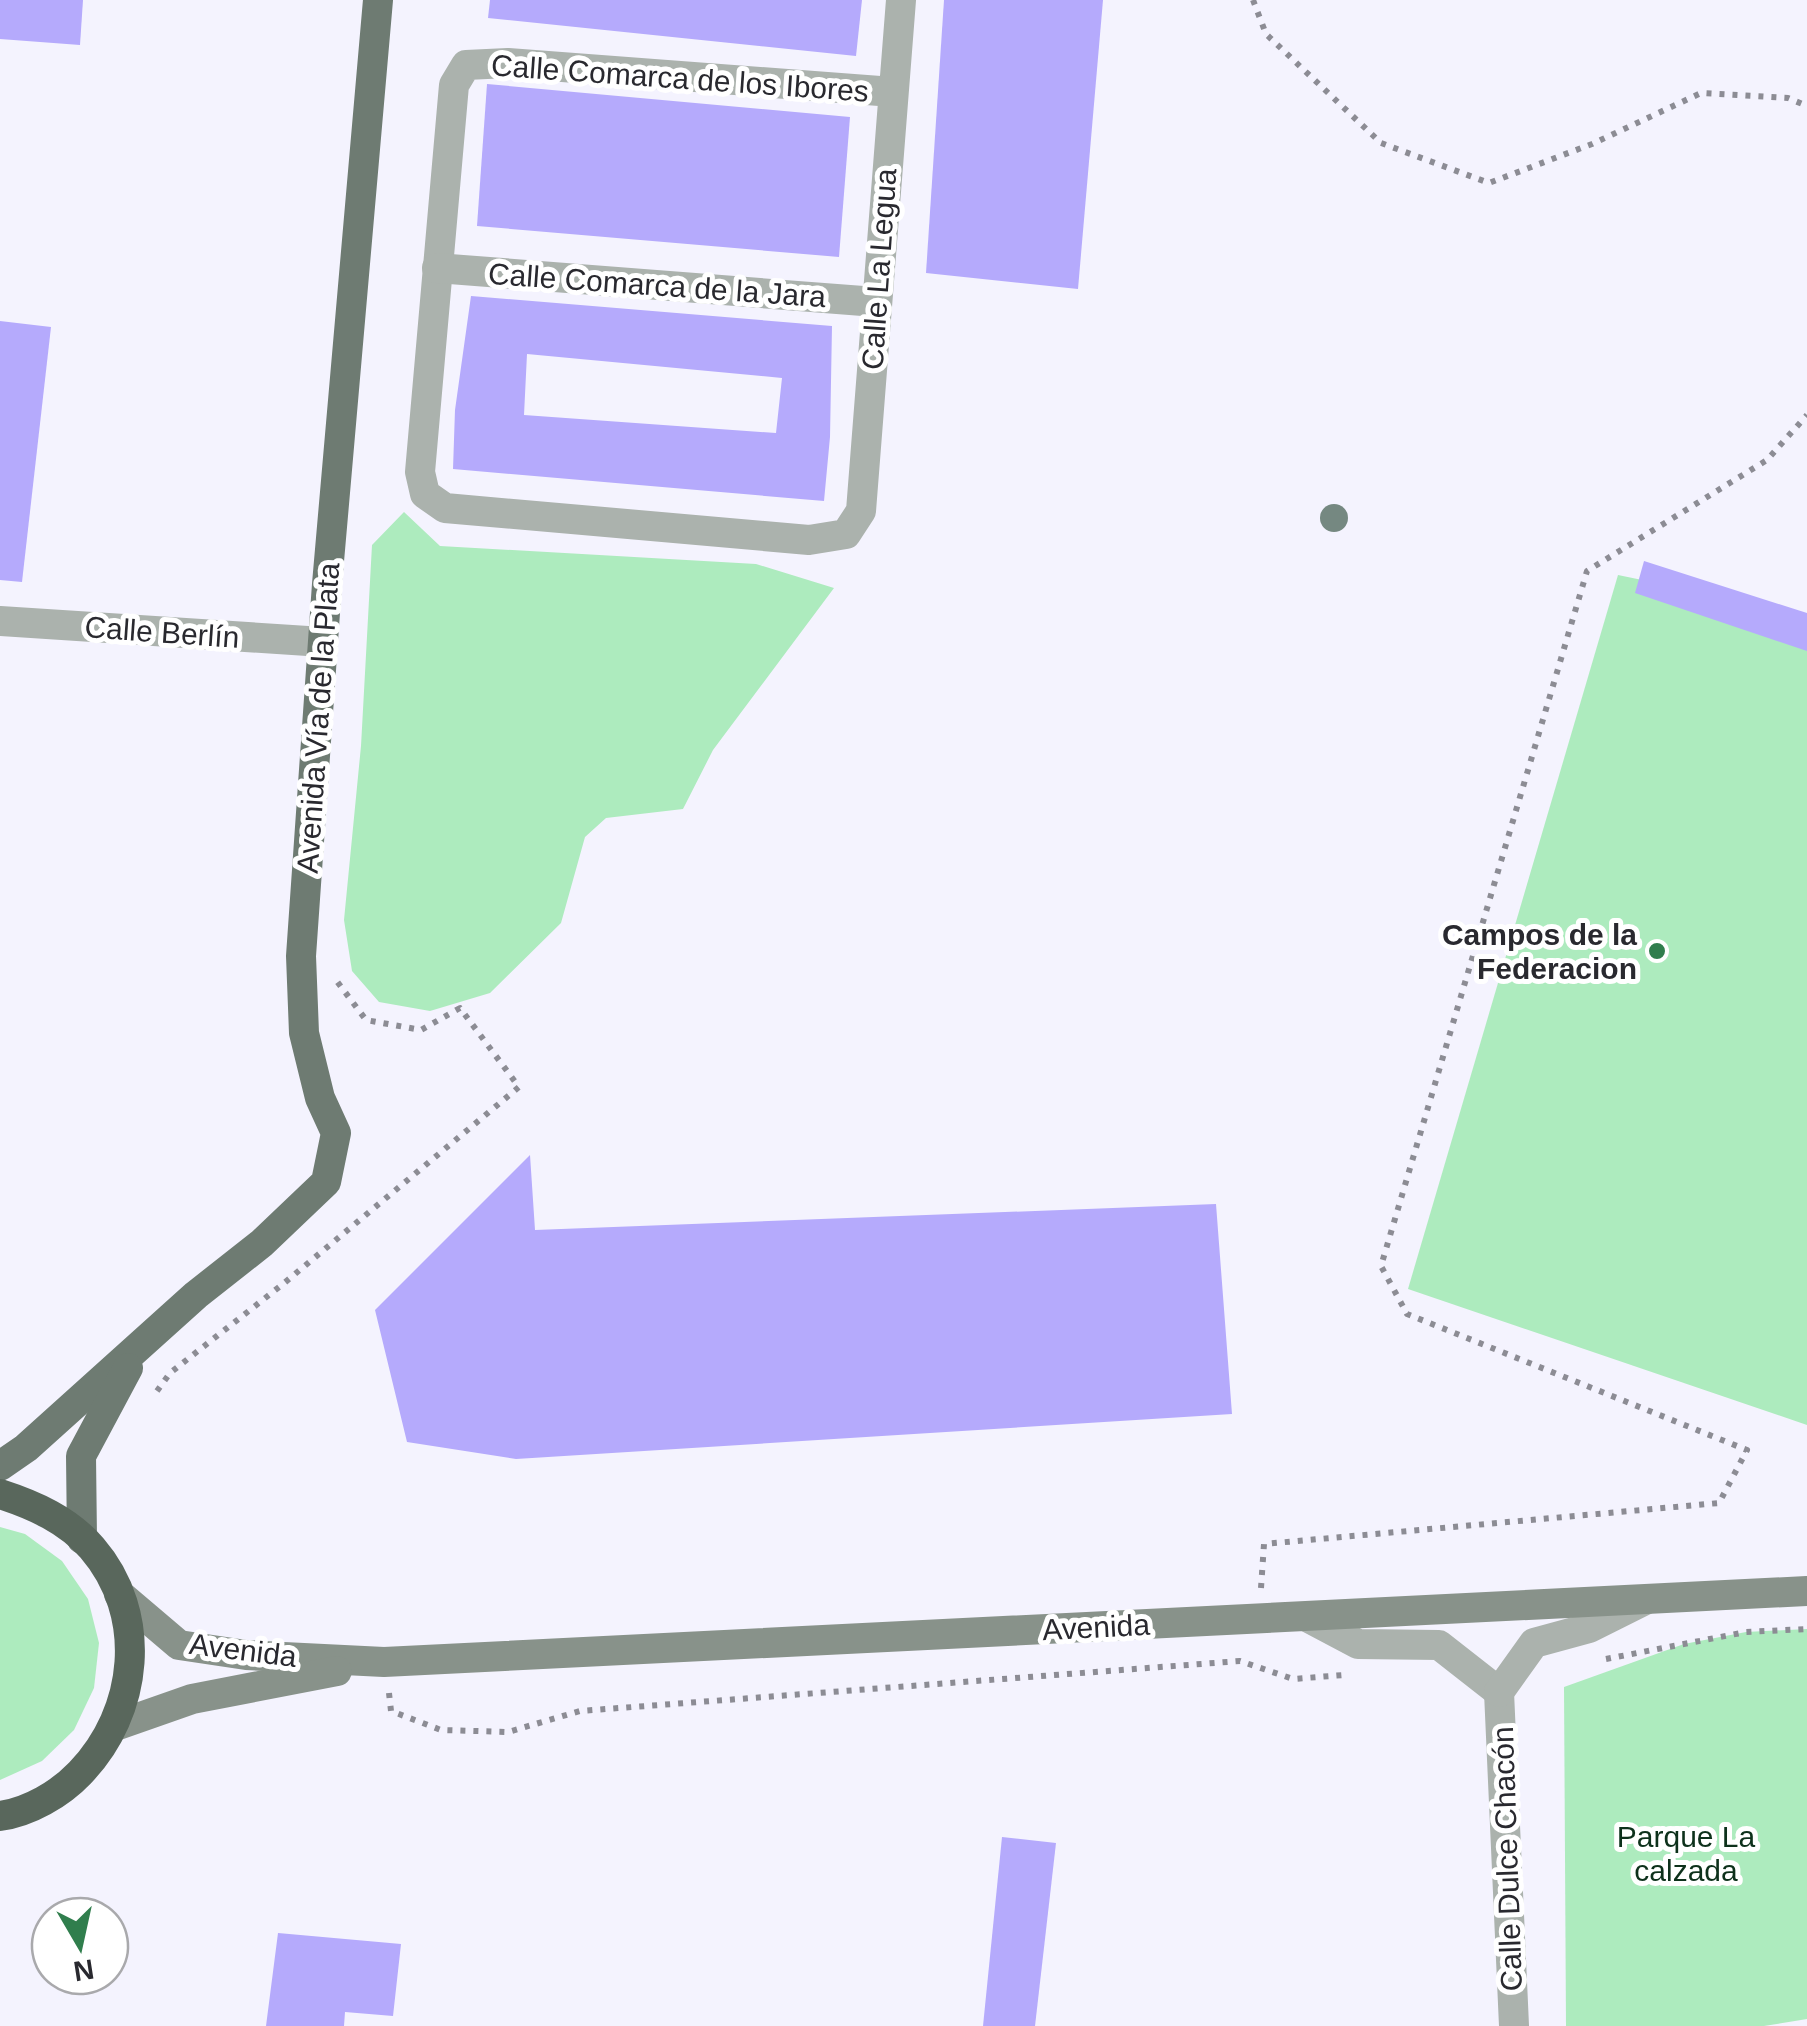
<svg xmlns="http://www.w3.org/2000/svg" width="1807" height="2026" font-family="Helvetica,sans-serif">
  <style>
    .green { fill: #adebbe }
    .building { fill: #b5aafc; fill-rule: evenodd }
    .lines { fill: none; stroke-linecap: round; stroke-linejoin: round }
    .path { stroke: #8c8c94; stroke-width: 6; stroke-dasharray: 5 8; stroke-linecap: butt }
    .street { stroke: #abb2ad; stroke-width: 30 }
    .secondary { stroke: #88928a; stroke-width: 30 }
    .primary { stroke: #6e7b72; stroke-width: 30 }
    .highway { stroke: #59675c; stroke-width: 30 }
    .tree { fill: #758881 }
    .poi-dot { fill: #307e4d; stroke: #fff; stroke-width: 4 }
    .labels { text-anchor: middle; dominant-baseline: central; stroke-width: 10; stroke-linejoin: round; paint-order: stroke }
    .street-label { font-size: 30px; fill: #29292f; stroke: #fff }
    .poi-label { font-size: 30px; font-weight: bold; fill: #29292f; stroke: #fff; text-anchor: end }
    .park-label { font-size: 30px; fill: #0d311b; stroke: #fff }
  </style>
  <rect width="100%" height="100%" fill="#f4f3fe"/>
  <!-- green -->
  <g class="green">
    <path d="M404,512l36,34 316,18 78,24 -121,162 -30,59 -77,9 -21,19 -24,86 -71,70 -60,18 -51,-9 -27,-31 -8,-51 17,-174 11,-201z"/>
    <path d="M1618,575l189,39v811l-399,-136z"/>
    <path d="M0,1527l25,7 37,27 26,38 11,44 -5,45 -20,42 -32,31 -42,19z"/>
    <path d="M1807,1629v390l-43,7h-198l-2,-339 120,-43 62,-12z"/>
  </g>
  <!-- building -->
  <g class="building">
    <path d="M0,0h83l-3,45 -80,-6z"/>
    <path d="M490,0h372l-6,56 -368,-38z"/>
    <path d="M944,0h159l-25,289 -152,-16z"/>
    <path d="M487,84l363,33 -11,140 -362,-31z"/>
    <path d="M471,296l361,30 -2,111 -6,64 -371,-32 2,-59zM527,354l255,24 -6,55 -252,-18z"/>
    <path d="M0,321l51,6 -29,255 -22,-2z"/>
    <path d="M1644,561l163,52v38l-172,-58z"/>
    <path d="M530,1155l5,75 681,-26 16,210 -716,45 -109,-17 -32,-132z"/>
    <path d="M1002,1837l54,6 -21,183h-52z"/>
    <path d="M278,1933l123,11 -8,72 -48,-4 -1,14h-78z"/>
  </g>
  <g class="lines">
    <!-- path -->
    <g class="path">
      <path d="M1253,0l13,34 115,109 108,40 103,-39 109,-51 87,5 19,8"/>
      <path d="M157,1391l13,-18 113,-89 236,-197 -59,-79 -39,22 -55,-10 -30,-40"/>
      <path d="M1261,1588l3,-44 455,-41 28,-53 -340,-136 -26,-48 206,-695 180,-111 40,-45"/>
      <path d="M1606,1659l140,-27 61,-3"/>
      <path d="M389,1693l2,18 50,19 67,2 72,-21 660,-50 53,18 51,-4"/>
    </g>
    <!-- street -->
    <g class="street">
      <path d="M893,92l-385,-29 -42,2 -12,20 -34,387 5,22 20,14 364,32 37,-6 15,-23 40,-511"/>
      <path d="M437,268l439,34"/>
      <path d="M0,621l323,21"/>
      <path d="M1307,1617l51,27 81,1 60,47"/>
      <path d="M1499,1692l15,334"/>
      <path d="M1499,1692l35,-49 55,-15 56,-28"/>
    </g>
    <!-- secondary -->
    <g class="secondary">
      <path d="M119,1594l60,51 67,10 138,7 1423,-71"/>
      <path d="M115,1726l77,-27 145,-28"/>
    </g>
    <!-- primary -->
    <g class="primary">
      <path d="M0,1466l26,-18 170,-153 66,-52 64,-61 10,-49 -16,-35 -16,-65 -3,-77 26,-372 51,-584"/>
      <path d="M82,1539l-1,-83 47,-88"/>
    </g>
    <!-- highway -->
    <path class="highway" d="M0,1494c34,11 68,26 92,54 57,66 47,164 -12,225 -20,21 -51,39 -80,43"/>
  </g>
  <!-- trees -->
  <circle class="tree" cx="1334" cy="518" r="14"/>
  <!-- markers -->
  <circle class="poi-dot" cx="1657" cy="951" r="10"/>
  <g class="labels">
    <!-- street labels -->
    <g class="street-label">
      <text transform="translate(680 78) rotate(4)">Calle Comarca de los Ibores</text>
      <text transform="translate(879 269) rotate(-86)">Calle La Legua</text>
      <text transform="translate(657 285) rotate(4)">Calle Comarca de la Jara</text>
      <text transform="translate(162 632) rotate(4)">Calle Berlín</text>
      <text transform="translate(318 718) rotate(-86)">Avenida Vía de la Plata</text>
      <text transform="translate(1096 1627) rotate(-3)">Avenida</text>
      <text transform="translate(243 1650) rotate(7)">Avenida</text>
      <text transform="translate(1507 1859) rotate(-92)">Calle Dulce Chacón</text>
    </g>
    <!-- poi labels -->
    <g class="poi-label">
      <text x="1637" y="934">Campos de la<tspan x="1637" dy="34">Federacion</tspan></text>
    </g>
    <!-- park labels -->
    <g class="park-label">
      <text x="1686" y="1836">Parque La<tspan x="1686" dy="34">calzada</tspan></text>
    </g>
  </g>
  <!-- north arrow -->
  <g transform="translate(80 1946) rotate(171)"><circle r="48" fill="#ffffff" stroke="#a9a9ac" stroke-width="2.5"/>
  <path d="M0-8L18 38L0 25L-18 38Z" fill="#307e4d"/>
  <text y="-15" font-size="28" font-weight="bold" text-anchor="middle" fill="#29292f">N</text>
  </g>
</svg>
